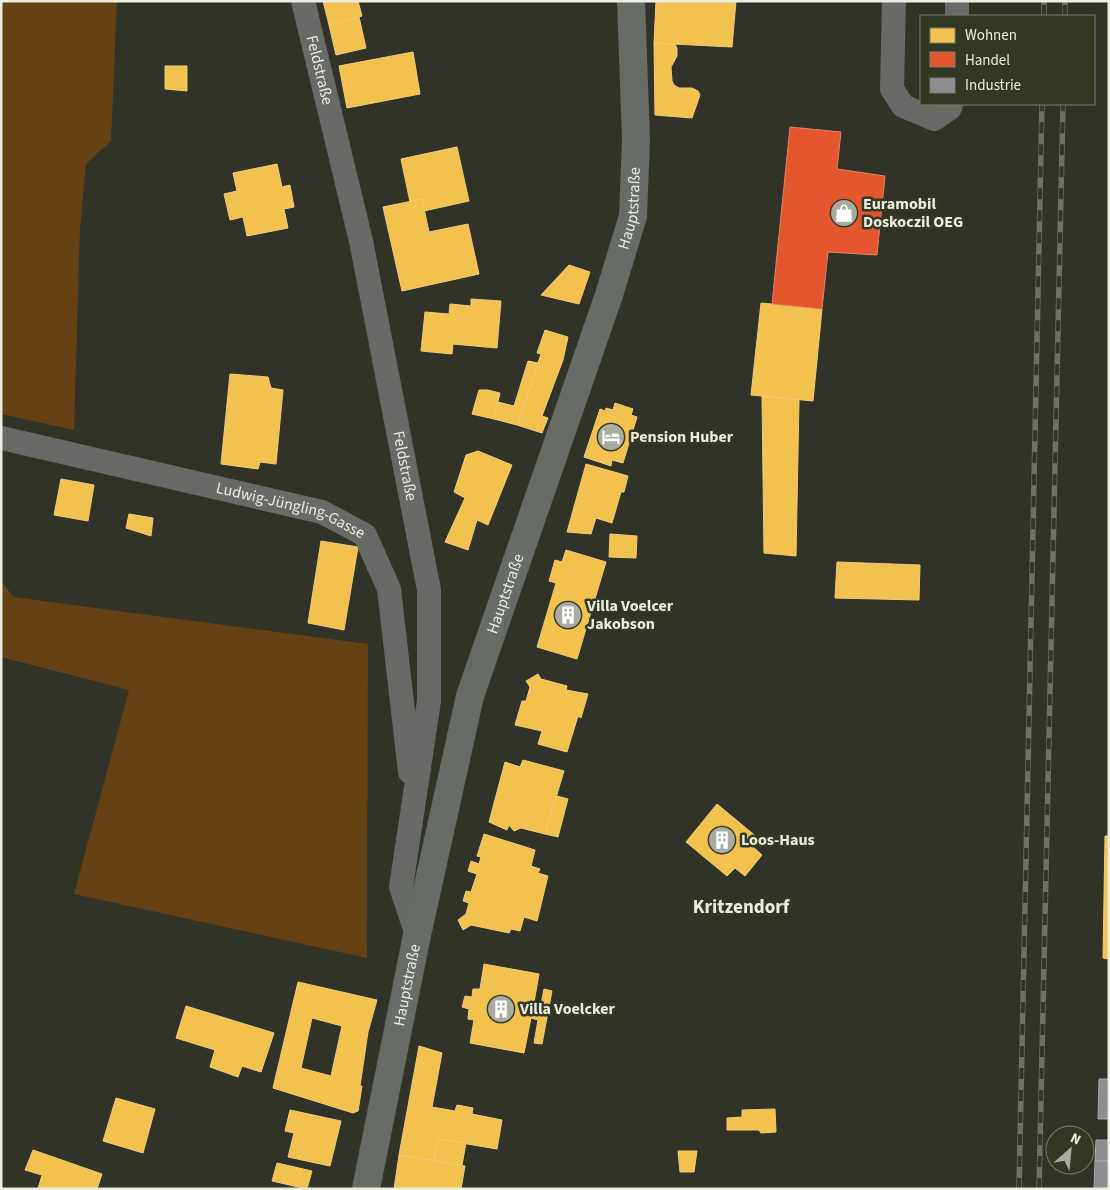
<svg xmlns="http://www.w3.org/2000/svg" width="1110" height="1190" font-family="'Source Sans 3',sans-serif">
  <style>
    .green { fill: #654114 }
    .homes { fill: #f2c14e; stroke: #f0ce7a; fill-rule: evenodd }
    .shops { fill: #e4572e; stroke: #e68463 }
    .industry { fill: #8d8d92; stroke: #a9aaa9 }
    .lines { fill: none; stroke-linecap: round; stroke-linejoin: round }
    .minor { stroke: #676a66; stroke-width: 24 }
    .secondary { stroke: #686c66; stroke-width: 28 }
    .rail-casing { stroke: #6e706b; stroke-width: 5.5 }
    .rail { stroke: #333824; stroke-width: 4; stroke-dasharray: 11; stroke-linecap: butt }
    .labels { text-anchor: middle; dominant-baseline: central; stroke-width: 5; stroke-linejoin: round; paint-order: stroke }
    .street-label { font-size: 16px; fill: #eaede0; stroke: #333824 }
    .poi-label { font-size: 16px; font-weight: bold; fill: #eaede0; stroke: #333824; text-anchor: start }
    .quarter-label { font-size: 19px; font-weight: bold; fill: #eaede0; stroke: #333824 }
  </style>
  <rect width="100%" height="100%" fill="#313329"/>
  <!-- green -->
  <g class="green">
    <path d="M1,1h116l-6,140 -25,23 -6,64 -6,202 -73,-16z"/>
    <path d="M1,580l12,17 355,47 -1,314 -293,-64 55,-204 -128,-33z"/>
  </g>
  <!-- homes -->
  <g class="homes">
    <path d="M323,1h35l4,15 -33,9z"/>
    <path d="M656,1h80l-4,46 -78,-4z"/>
    <path d="M359,17l7,31 -30,7 -7,-30z"/>
    <path d="M654,43l21,1 2,4v8l-6,11 1,14 2,4 5,3h13l6,3 2,4 -8,23 -37,-3z"/>
    <path d="M413,52l7,42 -73,14 -8,-42z"/>
    <path d="M165,66h22v25l-22,-2z"/>
    <path d="M457,147l12,54 -45,10 -2,-12 -12,3 -9,-43z"/>
    <path d="M277,164l5,23 8,-2 4,22 -10,2 4,19 -41,8 -4,-19 -13,3 -6,-26 13,-3 -4,-18z"/>
    <path d="M422,199l7,33 39,-8 11,50 -77,17 -19,-84z"/>
    <path d="M569,265l21,7 -11,32 -38,-9z"/>
    <path d="M471,299l30,2 -4,47 -44,-4 -1,10 -31,-3 4,-39 24,2 1,-10 21,2z"/>
    <path d="M761,303l61,6 -9,92 -62,-6z"/>
    <path d="M545,330l23,7 -5,23 -21,56 6,2 -6,15 -25,-8 24,-71 -4,-1z"/>
    <path d="M528,361l10,2 -21,62 -23,-6 4,-17 16,4z"/>
    <path d="M230,374l38,3 3,11 12,2 -7,74 -16,-2 -2,7 -37,-5z"/>
    <path d="M479,390h9l12,3 -6,26 -22,-5z"/>
    <path d="M762,396l37,4 -3,156 -32,-3z"/>
    <path d="M615,403l18,6 -2,6 6,2 -14,46 -11,-3 -1,6 -27,-9 16,-48 5,2 1,-3 7,2z"/>
    <path d="M478,451l34,14 -24,60 -11,-5 -9,30 -23,-8 20,-44 -11,-6 12,-37z"/>
    <path d="M586,464l42,12 -4,16h-3l-9,31 -16,-5 -5,16 -24,-2z"/>
    <path d="M61,479l33,6 -6,36 -34,-6z"/>
    <path d="M129,514l24,4 -2,18 -25,-8z"/>
    <path d="M610,534l27,2 -1,22 -27,-1z"/>
    <path d="M321,541l37,6 -14,83 -36,-7z"/>
    <path d="M566,550l40,12 -29,97 -40,-12 19,-64 -7,-2 6,-21 7,2z"/>
    <path d="M837,562l83,3 -1,35 -84,-2z"/>
    <path d="M538,674l3,5 26,7 -1,4 22,4 -7,24 -3,-2 -11,36 -29,-8 4,-13 -27,-6 7,-24h4l4,-14 -4,-6z"/>
    <path d="M523,760l41,11 -19,63 -24,-6 -7,3 -5,-6 -2,5 -18,-8 16,-60 15,5z"/>
    <path d="M557,796l11,3 -10,38 -13,-3z"/>
    <path d="M717,804l41,34 -6,8 10,9 -17,21 -10,-8 -8,8 -41,-34z"/>
    <path d="M484,834l51,16 -4,16 9,3 -2,4 10,3 -11,45 -13,-4 -4,14 -9,-2 -2,4 -38,-8 -8,5 -5,-10 8,-6 3,-11 -6,-2 3,-10 5,1 6,-18 -9,-3 3,-10 8,3 2,-7 -4,-1z"/>
    <path d="M1105,836h4v123l-6,-1z"/>
    <path d="M484,964l55,10 -6,34 7,2 4,-21 8,2 -10,53 -8,-1 4,-23 -7,-2 -7,35 -54,-10 4,-23 -6,-1 1,-10 -7,-2 3,-11 7,1 1,-8h7z"/>
    <path d="M298,982l79,18 -9,32 -8,54h2l-4,25 -5,2 -80,-25zM312,1018l30,8 -11,50 -30,-8z"/>
    <path d="M186,1006l88,27 -13,39 -19,-6 -4,11 -28,-10 5,-17 -39,-12z"/>
    <path d="M419,1046l23,7 -10,54 23,4 2,-6 16,3 -1,6 30,6 -5,29 -59,-10 -4,22 -35,-6z"/>
    <path d="M116,1098l39,11 -12,44 -40,-12z"/>
    <path d="M775,1109l1,23 -15,1 -2,-3h-32v-12l15,-1v-7z"/>
    <path d="M290,1110l51,11 -11,45 -42,-9 6,-24 -9,-2z"/>
    <path d="M438,1139l28,4 -4,22 -28,-4z"/>
    <path d="M33,1150l69,24 -5,15h-59l4,-14 -17,-5z"/>
    <path d="M678,1151h19l-3,21h-14z"/>
    <path d="M399,1155l66,11 -4,23h-67z"/>
    <path d="M277,1163l35,8 -5,18 -35,-8z"/>
  </g>
  <!-- shops -->
  <path class="shops" d="M790,127l51,5 -4,37 48,7 -8,79 -49,-3 -6,57 -50,-5z"/>
  <!-- industry -->
  <g class="industry">
    <path d="M1099,1079h10v40h-11z"/>
    <path d="M1096,1140h13v21h-14z"/>
    <path d="M1095,1161h14v28h-15z"/>
  </g>
  <g class="lines">
    <!-- minor -->
    <g class="minor">
      <path id="s1" d="M303,1l58,240 68,349v111l-28,186 16,48"/>
      <path d="M894,1l-2,88 11,17 31,13 16,-11 1,-4"/>
      <path d="M957,16v-15"/>
      <path id="s2" d="M1,438l321,74 43,23 24,54 21,183"/>
    </g>
    <!-- secondary -->
    <path class="secondary" id="s3" d="M366,1189l51,-254 53,-239 139,-401 24,-79 3,-76 -5,-139"/>
    <!-- rail casing -->
    <g class="rail-casing">
      <g id="rail">
        <path d="M1044,16v-15"/>
        <path d="M1065,16v-15"/>
        <path d="M1019,1189l23,-1085"/>
        <path d="M1039,1189l24,-1085"/>
      </g>
    </g>
    <!-- rail -->
    <use href="#rail" class="rail"/>
  </g>
  <!-- icons -->
  <defs>
    <g id="shop-disc" transform="scale(1.4375)"><circle r="9.5" fill="#a9aca0" stroke="#333824"/><path d="M-5-2.5h2.3a2.7 3.5 0 0 1 5.4 0H5L5.5 6h-11ZM-1.5-2.5h3a1.5 2.3 0 0 0-3 0Z" fill="#fff"/></g>
    <g id="hotel-disc" transform="scale(1.4375)"><circle r="9.5" fill="#a9aca0" stroke="#333824"/><path d="M-6-4.5h1.5V1H6V5H4.5V3h-9V5H-6ZM-4 0a1.8 1.8 0 1 1 3.6 0ZM.5 0V-2.5h3Q6-2.5 6 0Z" fill="#fff"/></g>
    <g id="building-disc" transform="scale(1.4375)"><circle r="9.5" fill="#a9aca0" stroke="#333824"/><path d="M-4-6H4V6H1V3H-1V6H-4ZM-2.5-4.3h1.7v1.8h-1.7ZM.8-4.3h1.7v1.8H.8ZM-2.5-1h1.7V.8h-1.7ZM.8-1h1.7V.8H.8Z" fill="#fff"/></g>
  </defs>
  <g fill-rule="evenodd">
    <use href="#shop-disc" x="844" y="213"/>
    <use href="#hotel-disc" x="611" y="437"/>
    <use href="#building-disc" x="568" y="615"/>
    <use href="#building-disc" x="722" y="840"/>
    <use href="#building-disc" x="501" y="1009"/>
  </g>
  <g class="labels">
    <!-- street labels -->
    <g class="street-label">
      <text stroke="none"><textPath href="#s1" startOffset="71">Feldstraße</textPath></text>
      <text stroke="none"><textPath href="#s3" startOffset="1018">Hauptstraße</textPath></text>
      <text stroke="none"><textPath href="#s1" startOffset="476">Feldstraße</textPath></text>
      <text stroke="none"><textPath href="#s2" startOffset="299">Ludwig-Jüngling-Gasse</textPath></text>
      <text stroke="none"><textPath href="#s3" startOffset="612">Hauptstraße</textPath></text>
      <text stroke="none"><textPath href="#s3" startOffset="208">Hauptstraße</textPath></text>
    </g>
    <!-- poi labels -->
    <g class="poi-label">
      <text x="863" y="204">Euramobil<tspan x="863" dy="18">Doskoczil OEG</tspan></text>
      <text x="630" y="437">Pension Huber</text>
      <text x="587" y="606">Villa Voelcer<tspan x="587" dy="18">Jakobson</tspan></text>
      <text x="741" y="840">Loos-Haus</text>
      <text x="520" y="1009">Villa Voelcker</text>
    </g>
    <!-- quarter labels -->
    <g class="quarter-label">
      <text x="741" y="907">Kritzendorf</text>
    </g>
  </g>
  <!-- border -->
  <rect width="1110" height="1190" fill="none" stroke="#eaede0" stroke-width="5"/>
  <!-- legend -->
  <rect x="920" y="15" width="175" height="90" fill="#333824" stroke="#7c806f"/>
  <rect x="930" y="28" width="25" height="15" fill="#f2c14e" stroke="#7c806f"/>
  <text x="965" y="40" font-size="15" fill="#eaede0">Wohnen</text>
  <rect x="930" y="52" width="25" height="15" fill="#e4572e" stroke="#7c806f"/>
  <text x="965" y="65" font-size="15" fill="#eaede0">Handel</text>
  <rect x="930" y="78" width="25" height="15" fill="#8d8d92" stroke="#7c806f"/>
  <text x="965" y="90" font-size="15" fill="#eaede0">Industrie</text>
  <!-- north arrow -->
  <g transform="translate(1070 1150) rotate(27)"><circle r="24" fill="#333824" stroke="#7c806f"/>
  <path d="M0-4L9 19L0 12L-9 19Z" fill="#a9aca0"/>
  <text y="-8" font-size="14" font-weight="bold" text-anchor="middle" fill="#eaede0">N</text>
  </g>
</svg>
